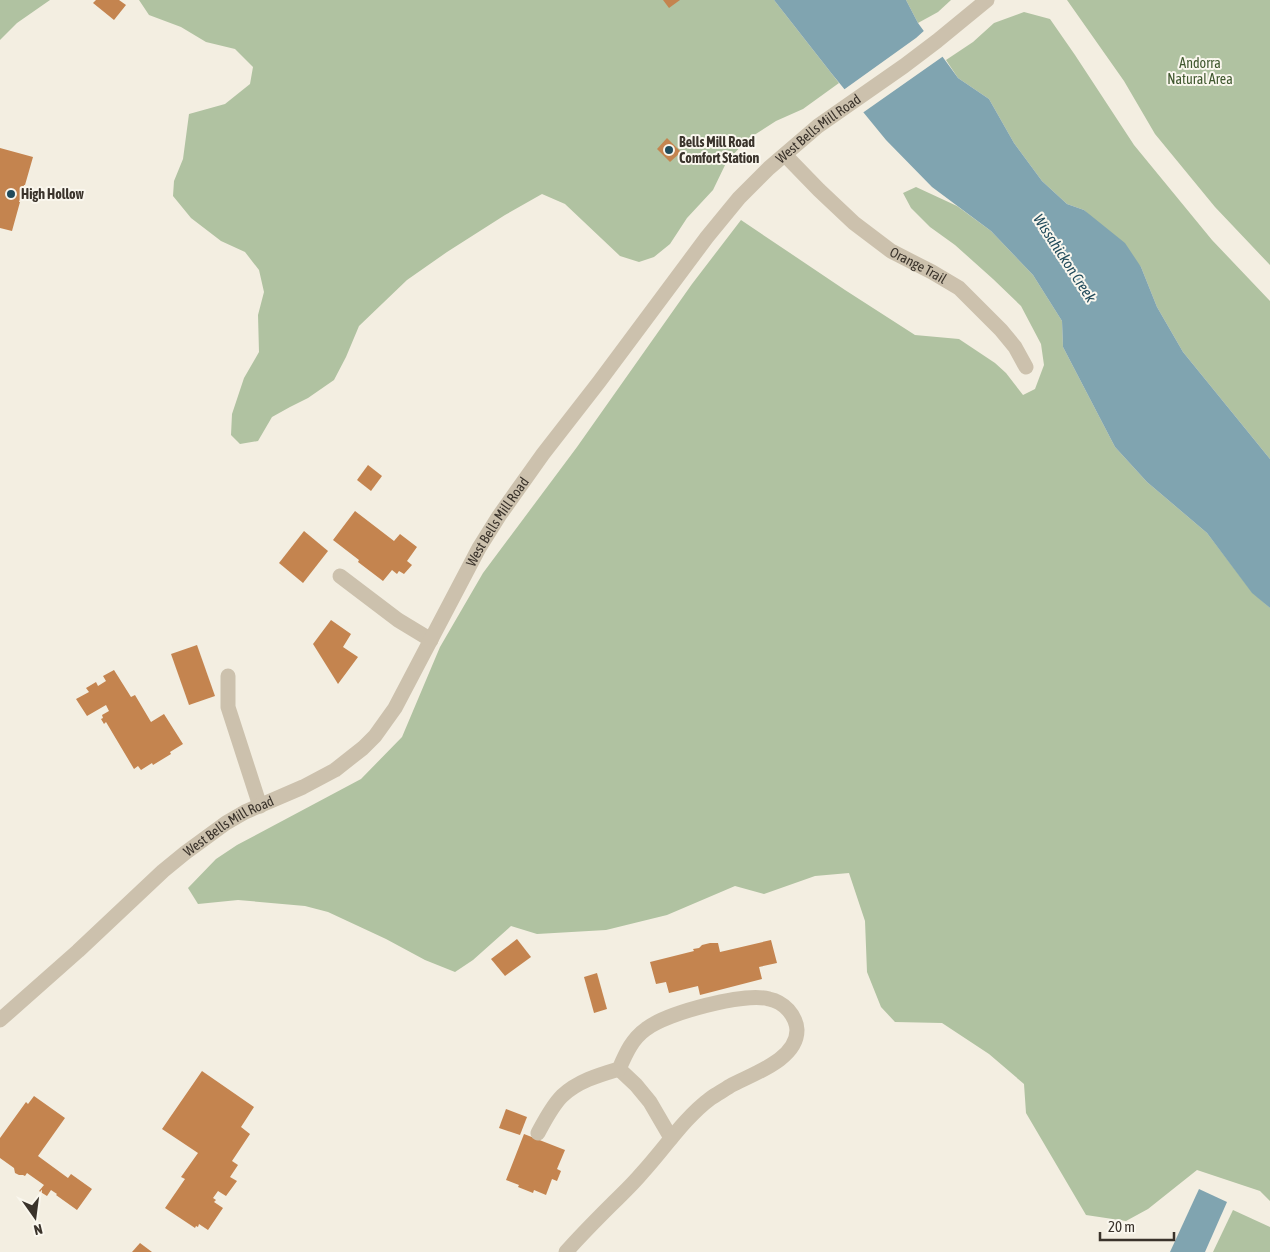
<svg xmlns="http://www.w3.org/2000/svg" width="1270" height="1252" font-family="'Asap Condensed',sans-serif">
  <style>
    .green { fill: #b0c2a1 }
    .water { fill: #80a4b0 }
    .pier { fill: #f3eee1 }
    .building { fill: #c4844f }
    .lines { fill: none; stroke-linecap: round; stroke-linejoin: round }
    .minor { stroke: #ccc1ad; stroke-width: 15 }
    .poi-dot { fill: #214b5b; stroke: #faf7ee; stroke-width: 2 }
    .labels { text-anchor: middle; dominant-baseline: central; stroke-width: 4; stroke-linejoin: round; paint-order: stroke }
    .park-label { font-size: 14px; fill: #40582f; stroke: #faf7ee }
    .street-label { font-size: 14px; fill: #3a332b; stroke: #faf7ee }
    .poi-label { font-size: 14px; font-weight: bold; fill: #3a332b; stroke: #faf7ee; text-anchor: start }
    .water-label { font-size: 15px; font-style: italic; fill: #214b5b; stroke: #faf7ee }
  </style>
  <rect width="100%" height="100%" fill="#f3eee1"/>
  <!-- green -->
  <g class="green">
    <path d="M0,0h50l-33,23 -17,17z"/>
    <path d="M139,0h635l65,83 -36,26 -27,12 -28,18 -21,22 -14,29 -26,28 -17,26 -16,13 -15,5 -19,-6 -55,-52 -23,-10 -37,21 -58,37 -40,28 -48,46 -13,31 -12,23 -26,18 -18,9 -18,10 -14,24 -18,3 -9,-9 1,-21 12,-36 15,-26 -1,-37 6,-23 -5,-22 -14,-18 -24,-11 -30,-23 -18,-22 1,-15 9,-22 6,-45 36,-10 25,-20 3,-17 -18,-18 -29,-7 -25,-15 -32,-12z"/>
    <path d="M906,0h45l-13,12 -20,11z"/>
    <path d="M1067,0h203v265l-55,-58 -60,-73 -31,-53z"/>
    <path d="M1024,12l26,7 25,36 59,90 78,95 58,61v158l-87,-107 -26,-45 -16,-40 -57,-57 -17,-6 -25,-23 -28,-38 -25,-44 -31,-21 -12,-18 27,-18 21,-19z"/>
    <path d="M916,187l41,19 34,25 42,44 29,46 1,26 52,100 32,35 60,51 45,59 18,16v593l-10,-10 -63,-21 -49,39 -22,12 -40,-6 -60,-102 -2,-29 -35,-30 -47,-31 -47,-1 -14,-15 -14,-35 -2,-51 -16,-48 -34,3 -51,18 -29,-8 -68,29 -61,15 -69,4 -26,-8 -38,34 -18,12 -30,-12 -39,-21 -58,-27 -23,-6 -67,-6 -40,4 -10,-16 28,-29 21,-14 124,-66 41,-42 38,-90 43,-74 94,-126 115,-163 49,-64 104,70 70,45 44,4 36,24 11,10 17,22 12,-6 9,-24 -3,-21 -20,-38 -28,-27 -38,-34 -25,-18 -19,-19 -8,-15z"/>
    <path d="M1233,1210l37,17v25h-57z"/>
  </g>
  <!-- water -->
  <g class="water">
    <path d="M774,0h132l12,23 40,55 31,21 25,44 28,38 25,23 17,6 41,33 16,24 16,40 26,45 87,107v149l-18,-15 -45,-60 -60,-51 -32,-35 -52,-100 -1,-26 -29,-46 -42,-44 -59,-44 -46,-47 -54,-66z"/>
    <path d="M1199,1189l28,13 -22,50h-35z"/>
  </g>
  <!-- pier -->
  <path class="pier" d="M926,29l19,26 -84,59 -19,-23 74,-53z"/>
  <!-- building -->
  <g class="building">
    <path d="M96,0h23l7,5 -12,15 -21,-17z"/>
    <path d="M663,0h17l-11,8z"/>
    <path d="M667,138l14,14 -11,10 -13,-13z"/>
    <path d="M0,148l33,9 -8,28h-1l-5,17h1l-8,29 -12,-3z"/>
    <path d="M368,465l14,11 -11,15 -14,-11z"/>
    <path d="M355,511l39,30 6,-7 17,13 -10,14 5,4 -8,9 -5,-3 -2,3 -5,-4 -9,11 -25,-19 1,-2 -26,-20z"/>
    <path d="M304,531l24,20 -25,32 -24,-20z"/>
    <path d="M331,620l20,14 -8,13 15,10 -20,27 -25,-40z"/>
    <path d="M197,645l18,51 -26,9 -18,-51z"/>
    <path d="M114,670l17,27 4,-2 16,27 13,-8 19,30 -13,8 1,2 -18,11 -1,-2 -11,7 -3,-4 -4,3 -28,-47 -2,2 -3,-5 2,-1 -1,-3 7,-4 -3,-6 -19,11 -11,-17 13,-7 -3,-4 10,-6 2,4 8,-5 -3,-5z"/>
    <path d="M517,939l14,18 -26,19 -14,-17z"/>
    <path d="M771,940l6,23 -18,4 3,12 -62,16 -2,-9 -29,7 -3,-11 -10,2 -6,-22 44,-11 -1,-2 6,-1 3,-3 8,-2h8l2,9z"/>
    <path d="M597,973l10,36 -13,4 -10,-36z"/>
    <path d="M202,1071l52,36 -13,20 9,7 -18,27 6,4 -8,12 7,4 -11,15 -8,-5 -5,7 3,2 -2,2 9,6 -15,22 -9,-6 -1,3 -2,-1 -1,2 -30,-20 20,-29 -4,-2 17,-24 -36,-24z"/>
    <path d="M34,1096l31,22 -27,38 30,22 3,-4 21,15 -15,21 -21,-15 1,-1 -6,-4 -4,6 -8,-5 5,-6 -17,-12 -2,3 -2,-1h-4l-4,-2 -1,-5 -14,-10v-20l26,-36 2,2z"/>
    <path d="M506,1109l21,8 -7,18 -21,-7z"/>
    <path d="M524,1134l41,16 -8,19 4,2 -4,10 -5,-2 -6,16 -12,-5 -1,3 -15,-6 1,-2 -13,-5z"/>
    <path d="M140,1243l12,9h-20z"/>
  </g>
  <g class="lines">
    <!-- minor -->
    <g class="minor">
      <path id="s1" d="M785,155l34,35 35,33 37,28 41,21 27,16 42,42 14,17 11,20"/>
      <path d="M340,576l58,44 33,20"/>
      <path d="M228,676v31l32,99"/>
      <path id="s2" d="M0,1020l78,-69 85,-80 22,-18 41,-30 19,-11 58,-25 32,-17 28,-22 12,-12 20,-28 84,-160 20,-32 44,-62 56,-72 108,-145 32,-39 30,-30 49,-42 86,-60 33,-25 50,-41"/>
      <path d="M619,1069l17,16 14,17 21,36"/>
      <path d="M538,1133c7,-13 14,-27 24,-37 16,-15 37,-21 57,-27 7,-16 13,-30 27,-40 21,-16 98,-37 123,-30 15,3 27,16 28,31 0,30 -45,44 -67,56 -6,4 -13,8 -19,12 -27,20 -46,50 -69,75 -10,12 -21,22 -32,33 -15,15 -30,30 -44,46"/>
    </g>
  </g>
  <!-- markers -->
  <g class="poi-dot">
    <circle cx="669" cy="150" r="5"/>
    <circle cx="11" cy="194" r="5"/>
  </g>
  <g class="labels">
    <!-- park labels -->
    <g class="park-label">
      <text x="1200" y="63">Andorra<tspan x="1200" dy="16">Natural Area</tspan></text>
    </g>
    <!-- street labels -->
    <g class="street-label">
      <text stroke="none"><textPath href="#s2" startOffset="1231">West Bells Mill Road</textPath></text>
      <text stroke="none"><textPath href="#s1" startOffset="174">Orange Trail</textPath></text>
      <text stroke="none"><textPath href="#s2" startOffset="721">West Bells Mill Road</textPath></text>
      <text stroke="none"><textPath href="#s2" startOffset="301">West Bells Mill Road</textPath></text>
    </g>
    <!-- poi labels -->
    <g class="poi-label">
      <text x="679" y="142">Bells Mill Road<tspan x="679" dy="16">Comfort Station</tspan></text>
      <text x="21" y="194">High Hollow</text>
    </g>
    <!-- water labels -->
    <g class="water-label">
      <text transform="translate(1065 258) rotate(57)">Wissahickon Creek</text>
    </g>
  </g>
  <!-- north arrow -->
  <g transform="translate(35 1217) rotate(166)" stroke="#faf7ee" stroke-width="4" paint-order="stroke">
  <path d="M0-4L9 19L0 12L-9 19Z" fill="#3a332b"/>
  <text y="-8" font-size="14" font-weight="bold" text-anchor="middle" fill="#3a332b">N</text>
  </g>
  <!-- scale -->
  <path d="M1100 1232v8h74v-8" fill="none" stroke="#3a332b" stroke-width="2.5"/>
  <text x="1108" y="1232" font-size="15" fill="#3a332b" stroke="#faf7ee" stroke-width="4" paint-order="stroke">20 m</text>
</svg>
